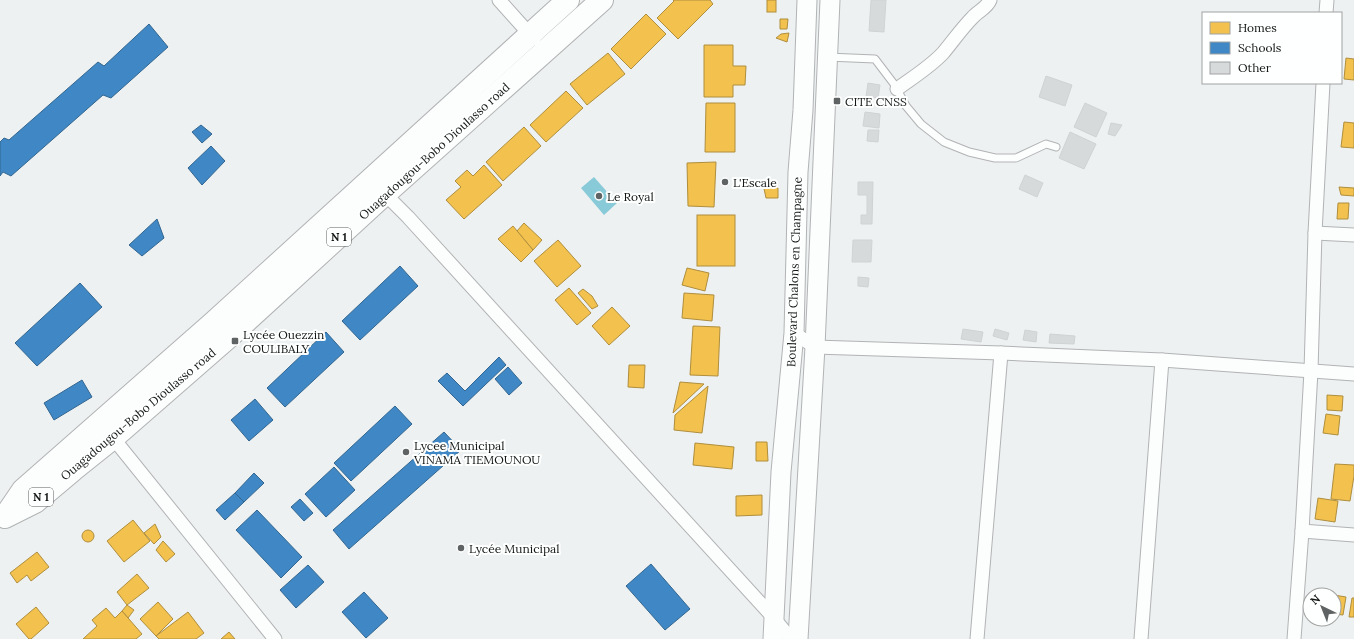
<svg xmlns="http://www.w3.org/2000/svg" width="1354" height="639" font-family="Lora,serif">
  <style>
    .water { fill: #88cad8 }
    .homes { fill: #f2c14e; stroke: #af8e3d }
    .schools { fill: #3f88c5; stroke: #326690 }
    .building { fill: #d7dadb; stroke: #d0d3d4 }
    .lines { fill: none; stroke-linecap: round; stroke-linejoin: round }
    .lane-casing { stroke: #b1b3b4; stroke-width: 9 }
    .street-casing { stroke: #b1b3b4; stroke-width: 15 }
    .secondary-casing { stroke: #b1b3b4; stroke-width: 21 }
    .highway-casing { stroke: #b1b3b4; stroke-width: 24 }
    .lane { stroke: #fcfdfd; stroke-width: 7 }
    .street { stroke: #fcfdfd; stroke-width: 13 }
    .secondary { stroke: #fcfdfd; stroke-width: 19 }
    .highway { stroke: #fcfdfd; stroke-width: 22 }
    .poi-dot { fill: #606363; stroke: #feffff; stroke-width: 1.5 }
    .labels { text-anchor: middle; dominant-baseline: central; stroke-width: 4; stroke-linejoin: round; paint-order: stroke }
    .shield { fill: #feffff; stroke: #5a5c5c; stroke-width: 1 }
    .shield-label { font-size: 11px; font-weight: bold; fill: #141616 }
    .poi-label { font-size: 12px; fill: #141616; stroke: #feffff; text-anchor: start }
    .street-label { font-size: 12px; fill: #141616; stroke: #feffff }
  </style>
  <rect width="100%" height="100%" fill="#eef1f2"/>
  <!-- water -->
  <path class="water" d="M594,177l23,26 -13,12 -23,-27z"/>
  <!-- homes -->
  <g class="homes">
    <path d="M673,0h37l3,4 -35,35 -21,-21 17,-17z"/>
    <rect x="767" y="0" width="9" height="12"/>
    <path d="M646,14l20,20 -35,35 -20,-20z"/>
    <path d="M780,19h8l-1,10h-7z"/>
    <path d="M789,33l-2,9 -11,-4 5,-4z"/>
    <path d="M704,45h29v21h13l-1,19h-12v12h-29z"/>
    <path d="M608,53l17,21 -38,31 -17,-21z"/>
    <path d="M1346,58l8,1v21l-10,-1z"/>
    <path d="M566,91l17,17 -37,34 -16,-17z"/>
    <path d="M706,103h29v49h-30z"/>
    <path d="M1344,122l10,1v25l-13,-1z"/>
    <path d="M524,127l17,19 -38,35 -17,-19z"/>
    <path d="M716,162l-2,45 -26,-1 -1,-43z"/>
    <path d="M484,165l18,20 -38,34 -18,-19 15,-13 -6,-6 12,-11 6,6z"/>
    <path d="M763,184l15,4v10h-12z"/>
    <path d="M1339,187l15,1v8l-13,-1z"/>
    <path d="M1338,203h11l-1,16h-11z"/>
    <rect x="697" y="215" width="38" height="51"/>
    <path d="M524,223l18,17 -9,10 -16,-19z"/>
    <path d="M513,226l20,24 -12,12 -23,-23z"/>
    <path d="M558,240l23,26 -24,21 -23,-26z"/>
    <path d="M687,268l22,5 -4,18 -23,-6z"/>
    <path d="M569,288l22,25 -14,12 -22,-25z"/>
    <path d="M583,289l9,7 6,10 -6,3 -14,-16z"/>
    <path d="M684,293l30,2 -2,26 -30,-3z"/>
    <path d="M612,307l18,19 -21,19 -17,-19z"/>
    <path d="M693,326l27,1 -2,49 -28,-1z"/>
    <path d="M629,365h16l-1,23 -16,-1z"/>
    <path d="M680,382l24,2 -31,29z"/>
    <path d="M708,386l-6,47 -28,-3 1,-15z"/>
    <path d="M1327,395l16,1 -1,15 -15,-1z"/>
    <path d="M1326,414l14,2 -2,19 -15,-2z"/>
    <path d="M756,442h11l1,19h-12z"/>
    <path d="M695,443l39,4 -2,22 -39,-4z"/>
    <path d="M1335,464l19,1v11l-4,25 -19,-2z"/>
    <path d="M762,495v20l-26,1v-20z"/>
    <path d="M1318,498l20,3 -3,21 -20,-3z"/>
    <path d="M133,520l17,21 -26,21 -17,-21z"/>
    <path d="M155,524l6,13 -7,7 -10,-11z"/>
    <circle cx="88" cy="536" r="6"/>
    <path d="M163,541l12,13 -9,8 -10,-12z"/>
    <path d="M37,552l12,15 -18,14 -4,-6 -10,8 -7,-10z"/>
    <path d="M137,574l12,14 -22,17 -10,-13z"/>
    <path d="M1334,595l12,2 -3,18 -9,-1z"/>
    <path d="M1352,598h2v19h-5z"/>
    <path d="M158,602l15,17 -17,17 -16,-17z"/>
    <path d="M127,605l7,5 -6,8 -6,-7z"/>
    <path d="M36,607l13,16 -18,16h-2l-13,-15z"/>
    <path d="M106,608l9,10 7,-7 20,23 -6,5h-53l14,-13 -5,-6z"/>
    <path d="M188,612l16,21 -8,6h-37l-3,-3z"/>
    <path d="M229,632l6,7h-14z"/>
  </g>
  <!-- schools -->
  <g class="schools">
    <path d="M149,24l19,23 -57,51 -8,-3 -92,81 -8,-4 -3,4v-34l4,-4 5,2 89,-78 6,4z"/>
    <path d="M201,125l11,9 -10,9 -10,-11z"/>
    <path d="M211,146l14,15 -23,24 -14,-17z"/>
    <path d="M157,219l7,19 -22,18 -13,-11z"/>
    <path d="M400,266l18,20 -58,54 -18,-19z"/>
    <path d="M80,283l22,24 -65,59 -22,-23z"/>
    <path d="M326,332l18,20 -59,55 -18,-19z"/>
    <path d="M499,357l7,8 -43,41 -25,-25 9,-8 18,18z"/>
    <path d="M508,367l14,16 -13,12 -14,-16z"/>
    <path d="M82,380l10,17 -38,23 -10,-17z"/>
    <path d="M255,399l18,21 -24,21 -18,-21z"/>
    <path d="M395,406l17,18 -61,57 -17,-18z"/>
    <path d="M444,432l17,18 -112,99 -16,-19z"/>
    <path d="M334,467l21,23 -29,27 -21,-23z"/>
    <path d="M254,473l10,10 -20,19 -9,-9z"/>
    <path d="M235,493l9,9 -19,18 -9,-10z"/>
    <path d="M300,499l13,14 -9,8 -13,-14z"/>
    <path d="M257,510l45,47 -21,21 -45,-48z"/>
    <path d="M651,564l39,45 -25,21 -39,-44z"/>
    <path d="M308,565l16,17 -28,26 -16,-18z"/>
    <path d="M364,592l24,26 -22,20 -24,-26z"/>
  </g>
  <!-- building -->
  <g class="building">
    <path d="M871,0h15l-2,32 -15,-1z"/>
    <path d="M1046,76l26,9 -7,21 -26,-9z"/>
    <path d="M868,83l12,2 -2,13 -12,-1z"/>
    <path d="M1085,103l22,10 -11,24 -22,-10z"/>
    <path d="M865,112l15,2 -1,14 -16,-2z"/>
    <path d="M1111,123l11,2 -7,11 -7,-2z"/>
    <path d="M868,130h11l-1,12 -11,-1z"/>
    <path d="M1070,132l26,12 -12,25 -25,-11z"/>
    <path d="M1025,175l18,8 -6,14 -18,-8z"/>
    <path d="M858,182h15l-1,42h-11v-9h6v-20h-9z"/>
    <path d="M853,240h19l-1,22h-19z"/>
    <path d="M858,277l11,1 -1,9 -10,-1z"/>
    <path d="M963,329l20,3 -2,10 -20,-3z"/>
    <path d="M995,329l14,4 -2,7 -14,-4z"/>
    <path d="M1025,330l12,2 -1,10 -13,-2z"/>
    <path d="M1050,334l25,2 -1,8 -25,-1z"/>
  </g>
  <g class="lines">
    <!-- lane casing -->
    <g class="lane-casing">
      <path id="lane" d="M827,57l48,2 19,25 12,22 15,18 23,18 25,10 26,6h21l30,-14 10,3"/>
    </g>
    <!-- street casing -->
    <g class="street-casing">
      <g id="street">
        <path d="M499,0l35,39"/>
        <path d="M1326,13l1,-13"/>
        <path d="M897,89c15,-11 33,-22 46,-36 10,-12 19,-25 30,-36 5,-6 14,-9 17,-17"/>
        <path d="M381,190l27,27 365,400 18,22"/>
        <path d="M1315,233l39,2"/>
        <path d="M794,333l21,14 186,6 161,7 192,14"/>
        <path d="M109,433l166,206"/>
        <path d="M1302,531l52,4"/>
        <path d="M977,639l24,-286"/>
        <path d="M1141,639l21,-279"/>
        <path d="M1294,639l8,-108 9,-160 4,-138 8,-150"/>
      </g>
    </g>
    <!-- secondary casing -->
    <g class="secondary-casing">
      <g id="secondary">
        <path d="M773,639l8,-167 13,-139 4,-161 5,-62 4,-110"/>
        <path d="M798,639l17,-292 15,-347"/>
      </g>
    </g>
    <!-- highway casing -->
    <g class="highway-casing">
      <g id="highway">
        <path d="M6,515l17,-25 190,-167 355,-323"/>
        <path d="M5,517l30,-15 38,-32 40,-32 118,-103 154,-141 217,-194"/>
      </g>
    </g>
    <!-- lane -->
    <use href="#lane" class="lane"/>
    <!-- street -->
    <use href="#street" class="street"/>
    <!-- secondary -->
    <use href="#secondary" class="secondary"/>
    <!-- highway -->
    <use href="#highway" class="highway"/>
  </g>
  <!-- markers -->
  <g class="poi-dot">
    <rect x="833" y="97" width="8" height="8" rx="2"/>
    <circle cx="725" cy="182" r="4"/>
    <circle cx="599" cy="196" r="4"/>
    <rect x="231" y="337" width="8" height="8" rx="2"/>
    <circle cx="406" cy="452" r="4"/>
    <circle cx="461" cy="548" r="4"/>
  </g>
  <g class="labels">
    <!-- shield labels -->
    <g class="shield">
      <rect x="327" y="228" width="24" height="18" rx="3"/>
      <rect x="29" y="488" width="24" height="18" rx="3"/>
    </g>
    <g class="shield-label">
      <text x="339" y="237">N 1</text>
      <text x="41" y="497">N 1</text>
    </g>
    <!-- poi labels -->
    <g class="poi-label">
      <text x="845" y="101">CITE CNSS</text>
      <text x="733" y="182">L'Escale</text>
      <text x="607" y="196">Le Royal</text>
      <text x="243" y="334">Lycée Ouezzin<tspan x="243" dy="14">COULIBALY</tspan></text>
      <text x="414" y="445">Lycee Municipal<tspan x="414" dy="14">VINAMA TIEMOUNOU</tspan></text>
      <text x="469" y="548">Lycée Municipal</text>
    </g>
    <!-- street labels -->
    <g class="street-label">
      <text transform="translate(434 151) rotate(-42)">Ouagadougou-Bobo Dioulasso road</text>
      <text transform="translate(794 272) rotate(-88)">Boulevard Chalons en Champagne</text>
      <text transform="translate(138 414) rotate(-40)">Ouagadougou-Bobo Dioulasso road</text>
    </g>
  </g>
  <!-- legend -->
  <rect x="1202" y="12" width="140" height="72" fill="#feffff" stroke="#a0a2a2"/>
  <rect x="1210" y="22" width="20" height="12" fill="#f2c14e" stroke="#a0a2a2"/>
  <text x="1238" y="32" font-size="12" fill="#141616">Homes</text>
  <rect x="1210" y="42" width="20" height="12" fill="#3f88c5" stroke="#a0a2a2"/>
  <text x="1238" y="52" font-size="12" fill="#141616">Schools</text>
  <rect x="1210" y="62" width="20" height="12" fill="#d7dadb" stroke="#a0a2a2"/>
  <text x="1238" y="72" font-size="12" fill="#141616">Other</text>
  <!-- north arrow -->
  <g transform="translate(1322 607) rotate(317)"><circle r="19" fill="#feffff" stroke="#a0a2a2"/>
  <path d="M0-3L7 15L0 10L-7 15Z" fill="#606363"/>
  <text y="-6" font-size="11" font-weight="bold" text-anchor="middle" fill="#141616">N</text>
  </g>
</svg>
